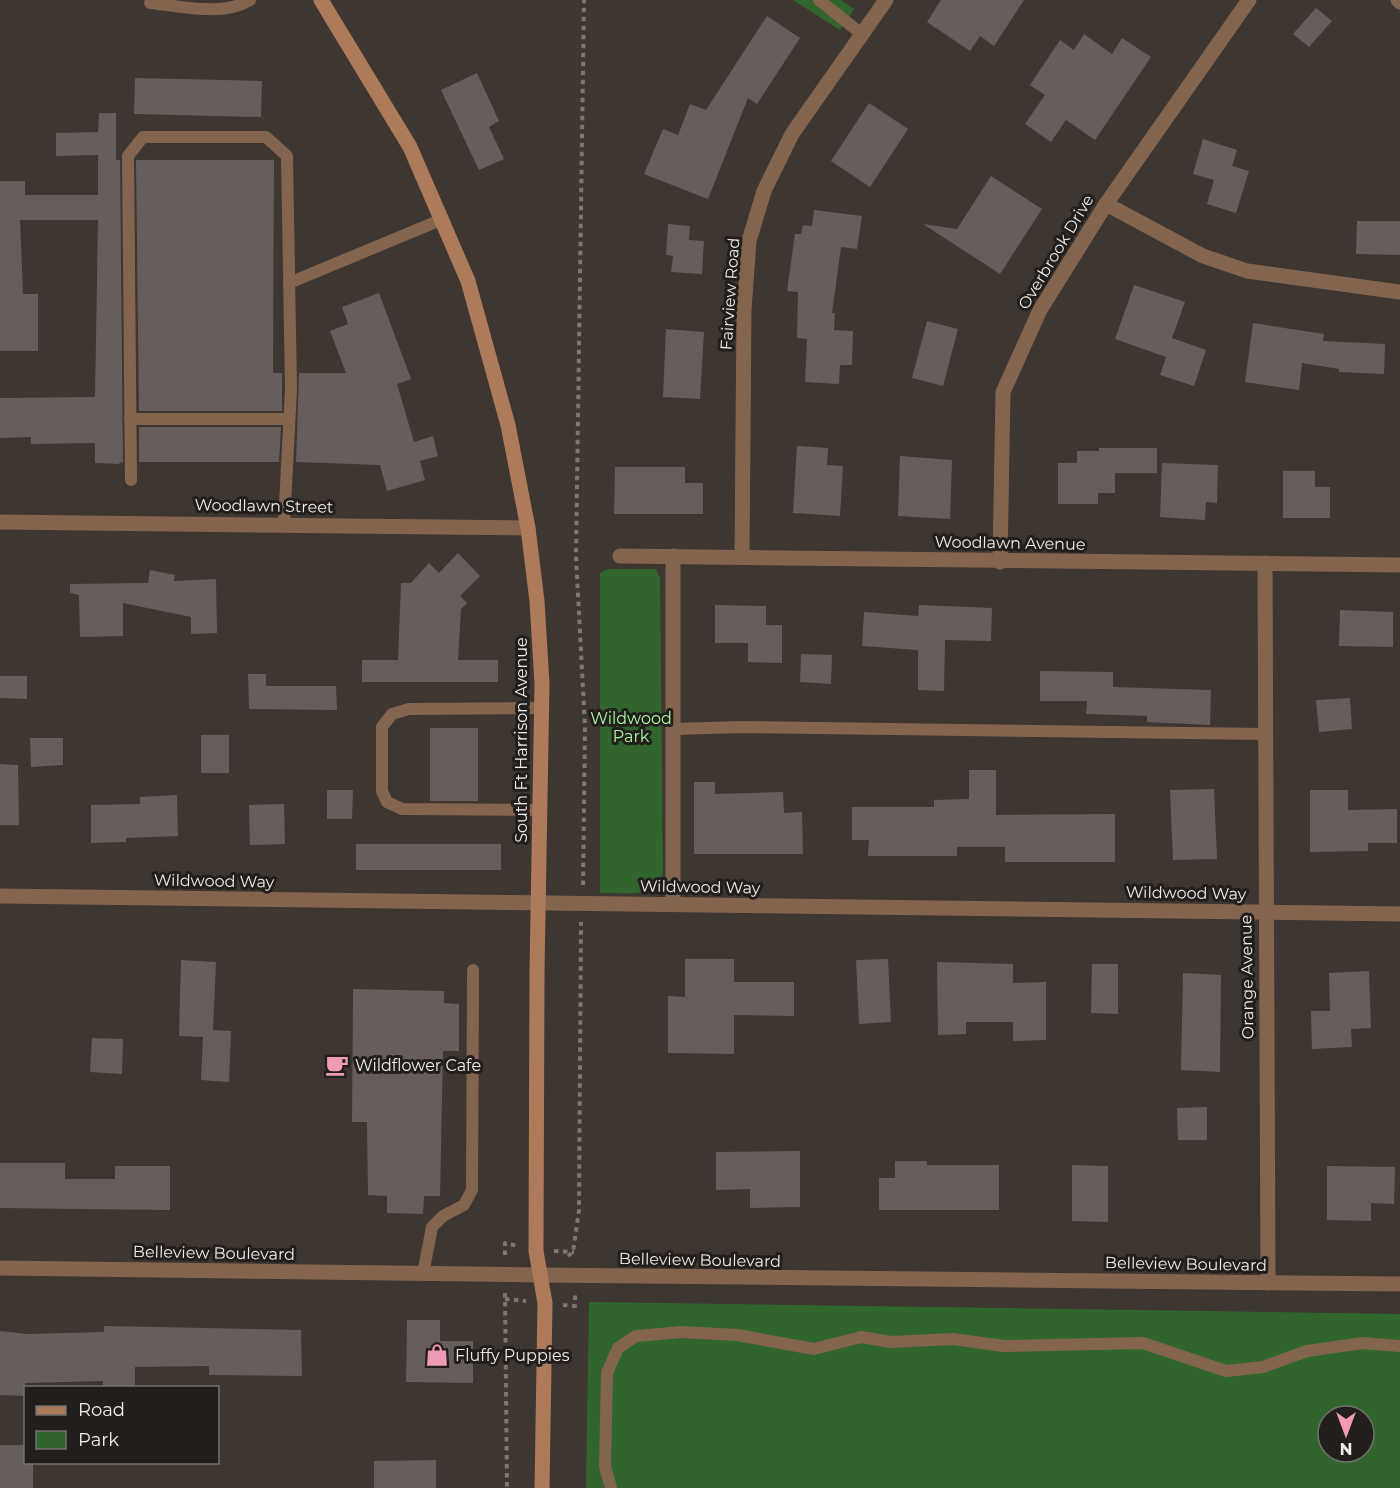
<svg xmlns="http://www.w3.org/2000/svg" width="1400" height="1488" font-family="Montserrat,sans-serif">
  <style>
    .green { fill: #31652e; fill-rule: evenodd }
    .building { fill: #685d5d }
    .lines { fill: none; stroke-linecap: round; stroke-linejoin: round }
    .path { stroke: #7d7671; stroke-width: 4; stroke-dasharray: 4.5 4.5; stroke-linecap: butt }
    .service { stroke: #83644f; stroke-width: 12 }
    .minor { stroke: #83644f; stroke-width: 15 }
    .tertiary { stroke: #83644f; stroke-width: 15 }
    .secondary { stroke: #ad7b5a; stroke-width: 15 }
    .labels { text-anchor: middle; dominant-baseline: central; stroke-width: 6; stroke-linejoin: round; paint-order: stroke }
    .street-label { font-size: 16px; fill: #f0ebe7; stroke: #221e1c }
    .park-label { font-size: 16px; fill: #a6f99f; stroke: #221e1c }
    .poi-label { font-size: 16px; fill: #f0ebe7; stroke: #221e1c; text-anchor: start }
  </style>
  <rect width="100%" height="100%" fill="#3e3631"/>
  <!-- green -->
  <g class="green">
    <path d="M793,0h48l13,9 -14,21z"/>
    <path d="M608,569h48l4,9 3,297c-13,25 -37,17 -63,18v-320z"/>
    <path d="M589,1302l811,12v174h-814zM1328,1416h36v36h-36z"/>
  </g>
  <!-- building -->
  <g class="building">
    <path d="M941,0h83l-30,46 -14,-10 -10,15 -43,-29z"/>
    <path d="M1316,8l16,13 -23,26 -16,-13z"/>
    <path d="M767,16l33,22 -43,66 -9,-6 -40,101 -64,-25 19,-45 15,6 12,-31 16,6z"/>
    <path d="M1084,34l28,20 10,-16 29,19 -56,83 -29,-20 -15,22 -26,-18 20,-29 -15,-10 30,-45 14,10z"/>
    <path d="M477,73l22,48 -10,6 15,32 -25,11 -38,-80z"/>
    <path d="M135,78l127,3 -1,36 -127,-3z"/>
    <path d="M869,103l39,26 -38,58 -39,-26z"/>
    <path d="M99,113h17v47h4l3,302 -5,2 -23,-1v-20l-64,1v-7l-31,1v-40l95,-1 3,-177h-78l3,74h15v57h-38v-170h25v14h73v-40l-42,1v-23l42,-1z"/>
    <path d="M1203,139l34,11 -5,16 17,5 -13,42 -29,-9 7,-24 -21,-6z"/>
    <path d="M136,160h138l-1,213h9v38h-143z"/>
    <path d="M991,176l51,33 -42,65 -77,-50 34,5z"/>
    <path d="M814,210l48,6 -5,33 -16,-2 -9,66h3l-1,17 19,1 -1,34h-12l-1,19 -34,-2 2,-43 -10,-1 1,-46 -11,-1 8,-57h6l2,-9 9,1z"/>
    <path d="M1357,221h43v34l-44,-1z"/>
    <path d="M668,224l22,2 -1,14 15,1 -2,33 -31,-2 2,-16 -7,-1z"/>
    <path d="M1134,285l51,17 -13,36 34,12 -12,36 -34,-11 6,-18 -51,-18z"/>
    <path d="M379,293l32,86 -14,5 17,58 19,-6 5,20 -18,5 5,19 -38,11 -7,-26 -84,-3 3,-89h47l-16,-42 18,-7 -6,-17z"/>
    <path d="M927,321l31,8 -15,57 -31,-8z"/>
    <path d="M1253,323l71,11 -1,7 62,3 -1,30 -45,-2v-3l-37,-6 -3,27 -54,-8z"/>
    <path d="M666,329l38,3 -4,67 -37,-2z"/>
    <path d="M139,427h142l-2,35h-140z"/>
    <path d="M797,446l31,2 -1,17 16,1 -3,50 -47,-3z"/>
    <path d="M1099,448h58v25h-42v20h-17v11h-40v-41h19v-12h22z"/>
    <path d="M900,456l52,4 -2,59 -52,-3z"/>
    <path d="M1162,463l56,2 -1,38 -11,-1 -1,18 -45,-3z"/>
    <path d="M615,467h70v16h18v31h-89z"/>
    <path d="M1283,471h32v16h15v31h-47z"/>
    <path d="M458,553l22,23 -20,20 7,7 -6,6 -3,51h40v22h-136v-22h36l3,-77h10l18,-20 10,10z"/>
    <path d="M150,570l25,5 -1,6 42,-2 1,54 -26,1v-17l-68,-14v33l-43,1 -1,-42 -9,-2v-9l78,-1z"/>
    <path d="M715,605l51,1v19h16v38l-34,-1v-19h-33z"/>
    <path d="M919,605l73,3 -1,33 -46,-1 -1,51 -26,-1v-40l-56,-4 2,-34 54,4z"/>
    <path d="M1340,610l53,2v35l-54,-1z"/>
    <path d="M801,654l31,1 -1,29 -31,-2z"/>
    <path d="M1040,671l73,1v15l98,3 -1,35 -63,-3v-6l-61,-2 1,-13h-47z"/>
    <path d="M248,674h18v12h70l1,24 -88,-1z"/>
    <path d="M0,676h27v23l-27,-1z"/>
    <path d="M1350,698l2,31 -33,3 -3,-32z"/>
    <rect x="430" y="728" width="48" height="73"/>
    <rect x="201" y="735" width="28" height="38"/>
    <path d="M30,738h33v27l-32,2z"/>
    <path d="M0,764l18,1 1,60h-19z"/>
    <path d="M969,770h27v45l119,-1v48h-110v-15h-48v9h-89l1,-16h-17v-33h82v-7l35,-1z"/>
    <path d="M694,782h21v12l68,-2 1,21 18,-1 1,42h-109z"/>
    <path d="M1214,789l3,70 -44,1 -3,-70z"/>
    <path d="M327,790h26l-1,29h-25z"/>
    <path d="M1310,790h38v20l49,-1v34h-29v8l-58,1z"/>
    <path d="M177,795l1,41 -52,2v4l-35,1v-38l49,-1v-7z"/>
    <path d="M284,804l1,40 -35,1 -1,-40z"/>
    <rect x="356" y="844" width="145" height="26"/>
    <path d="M685,959h49v23h60v34l-60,-1v39l-66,-1v-57l17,1z"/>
    <path d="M888,959l3,63 -32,2 -3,-64z"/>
    <path d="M181,960l35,2 -3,68 18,1 -2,51 -28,-2 2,-43 -24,-1z"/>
    <path d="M937,962l76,2v19l33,-1v58l-33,1v-19h-47v12l-28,1z"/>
    <path d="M1092,964h26v50l-27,-1z"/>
    <path d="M1369,971l2,57 -20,1 1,18 -40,2 -1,-38h19l-1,-38z"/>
    <path d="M1183,973l38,2 -1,97 -39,-2z"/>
    <path d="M353,989l91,2v12l15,1v47h-16l-3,145h-16l-1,18 -36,-1v-17l-19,-1 -1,-73h-15z"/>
    <path d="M92,1038l31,1 -1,35 -32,-2z"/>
    <path d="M1207,1107v33h-29l-1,-32z"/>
    <path d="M800,1151v56l-50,1v-19l-34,1v-38z"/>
    <path d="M895,1161h32v4h72v45h-120v-32h16z"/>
    <path d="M0,1163h65v16h50v-13h55v44l-170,-2z"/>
    <path d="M1072,1165l36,1v56l-36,-1z"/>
    <path d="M1327,1166l68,1 -1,37 -23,-1v18l-44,-1z"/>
    <path d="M407,1320h33v21h33v42l-67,-1z"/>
    <path d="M104,1326l197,4 1,46 -93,-1v-9l-74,1v21h-32v-7l-78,2v13l-25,-1v-64l27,3 77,-2z"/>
    <path d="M0,1445h26v17h7v26h-33z"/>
    <path d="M436,1460v28h-62v-27z"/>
  </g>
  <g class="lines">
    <!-- path -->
    <g class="path">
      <path d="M583,885l2,-157 -9,-172 8,-556"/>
      <path d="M554,1251l20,1"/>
      <path d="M505,1255v-12l13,3"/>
      <path d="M568,1256l5,-4 6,-42 2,-288"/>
      <path d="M505,1293l2,195"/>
      <path d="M505,1299l21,2"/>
      <path d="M563,1305l12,1v-13"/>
    </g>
    <!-- service -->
    <g class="service">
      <path d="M819,0l44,35"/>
      <path d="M150,3c30,3 72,14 100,-3"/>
      <path d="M289,283l154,-64"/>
      <path d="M130,419h159"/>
      <path d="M131,480l-3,-324 15,-19h123l21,19 4,234 -7,134"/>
      <path d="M673,729l69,-2 523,7"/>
      <path d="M540,810l-138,-1 -15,-7 -5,-11v-64l10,-13 17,-5 132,-1"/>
      <path d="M423,1274l9,-47 11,-11 21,-11 8,-15 1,-220"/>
      <path d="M611,1488l-6,-21 2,-94 11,-25 18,-12 46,-4 55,3 77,14 47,-12 30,5 62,-3 51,7 139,-3 83,28 37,-4 44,-16 56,-8 37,3"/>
    </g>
    <!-- minor -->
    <g class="minor">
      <path d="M1398,0l2,2"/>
      <path d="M1106,204l97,52 44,15 153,21"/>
      <path d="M0,522l528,6"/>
      <path d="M620,556l780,9"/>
      <path d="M673,556v348"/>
      <path d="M742,556l2,-246 5,-69 15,-50 28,-57 94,-134"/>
      <path d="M1000,562l3,-170 37,-82 66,-106 143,-204"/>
      <path d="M1265,563l3,720"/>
      <path d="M0,896l1400,18"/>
      <path d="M0,1268l540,7"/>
    </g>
    <!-- tertiary -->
    <path class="tertiary" d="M540,1275l860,9"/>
    <!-- secondary -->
    <path class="secondary" d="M321,0l89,147 58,134 40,144 20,103 9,73 5,83 -5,288 -1,279 9,52 -3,185"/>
  </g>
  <!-- icons -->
  <defs>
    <g id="cafe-bare" transform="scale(1.8)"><path d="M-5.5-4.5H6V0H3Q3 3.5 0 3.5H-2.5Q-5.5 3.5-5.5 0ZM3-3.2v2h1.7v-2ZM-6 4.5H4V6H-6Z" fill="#f09ab5" stroke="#221e1c" stroke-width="2.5" paint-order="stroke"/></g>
    <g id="shop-bare" transform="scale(1.8)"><path d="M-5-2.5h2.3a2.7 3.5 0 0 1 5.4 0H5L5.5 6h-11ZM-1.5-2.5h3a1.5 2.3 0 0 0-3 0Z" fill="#f09ab5" stroke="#221e1c" stroke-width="2.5" paint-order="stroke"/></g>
  </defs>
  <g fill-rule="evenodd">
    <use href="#cafe-bare" x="337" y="1065"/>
    <use href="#shop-bare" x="437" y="1355"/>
  </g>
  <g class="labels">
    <!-- street labels -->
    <g class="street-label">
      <text transform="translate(1056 252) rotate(-59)">Overbrook Drive</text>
      <text transform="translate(730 294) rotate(-86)">Fairview Road</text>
      <text transform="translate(264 506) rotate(1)">Woodlawn Street</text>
      <text transform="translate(1010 543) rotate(1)">Woodlawn Avenue</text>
      <text transform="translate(521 740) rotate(-90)">South Ft Harrison Avenue</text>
      <text transform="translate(214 881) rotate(1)">Wildwood Way</text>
      <text transform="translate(700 887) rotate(1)">Wildwood Way</text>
      <text transform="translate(1186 893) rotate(1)">Wildwood Way</text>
      <text transform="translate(1247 977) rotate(-91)">Orange Avenue</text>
      <text transform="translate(214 1253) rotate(1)">Belleview Boulevard</text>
      <text transform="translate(700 1260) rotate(1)">Belleview Boulevard</text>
      <text transform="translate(1186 1264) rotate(1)">Belleview Boulevard</text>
    </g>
    <!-- park labels -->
    <g class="park-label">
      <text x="631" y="718">Wildwood<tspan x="631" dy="18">Park</tspan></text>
    </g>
    <!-- poi labels -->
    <g class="poi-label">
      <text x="355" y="1065">Wildflower Cafe</text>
      <text x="455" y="1355">Fluffy Puppies</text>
    </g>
  </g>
  <!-- legend -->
  <rect x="24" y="1386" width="195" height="78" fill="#221e1c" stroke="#74706d" stroke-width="1.5"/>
  <rect x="36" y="1406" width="30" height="9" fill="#ad7b5a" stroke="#74706d" stroke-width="1.5"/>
  <text x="78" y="1416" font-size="18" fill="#f0ebe7">Road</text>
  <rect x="36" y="1431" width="30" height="18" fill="#31652e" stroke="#74706d" stroke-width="1.5"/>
  <text x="78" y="1446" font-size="18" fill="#f0ebe7">Park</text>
  <!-- north arrow -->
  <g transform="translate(1346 1434) rotate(180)"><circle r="28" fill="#221e1c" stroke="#74706d" stroke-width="1.5"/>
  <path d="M0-4.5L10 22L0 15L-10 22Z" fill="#f09ab5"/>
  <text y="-9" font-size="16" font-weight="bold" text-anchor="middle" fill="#f0ebe7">N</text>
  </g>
</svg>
